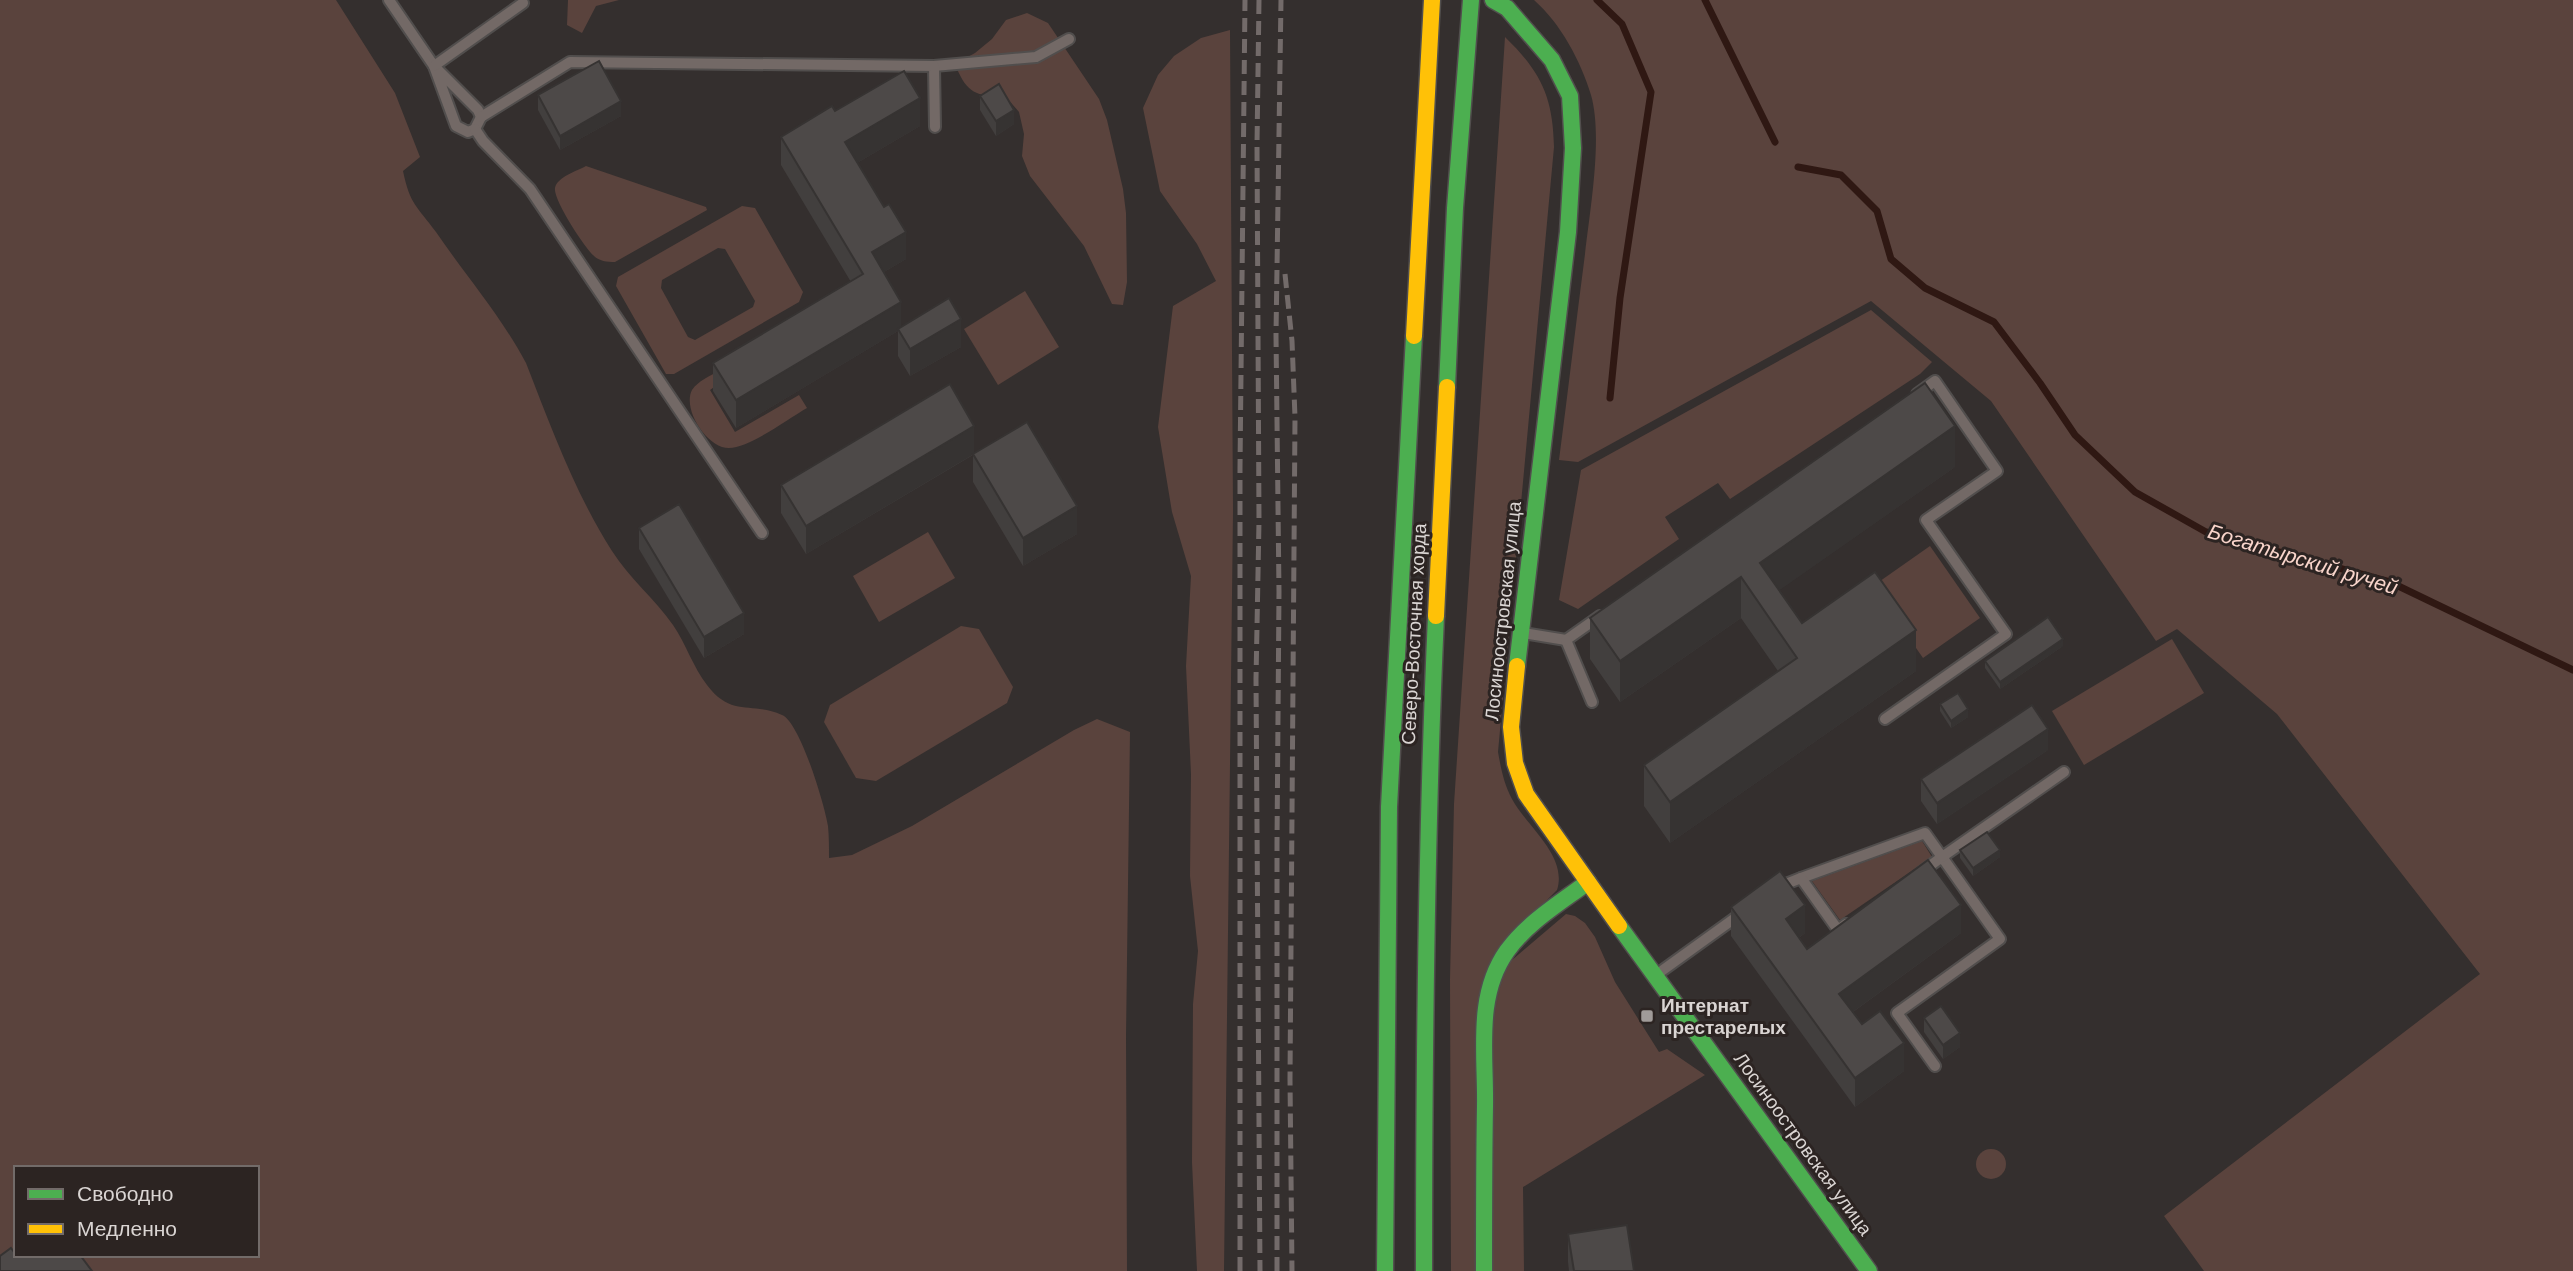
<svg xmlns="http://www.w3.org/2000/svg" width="2573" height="1271" font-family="Arial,sans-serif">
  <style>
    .green { fill: #5a433d; fill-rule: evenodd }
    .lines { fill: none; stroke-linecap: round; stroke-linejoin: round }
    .stream { stroke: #2f1813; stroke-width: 7 }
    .lane-casing { stroke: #514e4d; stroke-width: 14 }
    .fast-casing { stroke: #514e4d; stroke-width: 19 }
    .slow-casing { stroke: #514e4d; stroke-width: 19 }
    .lane { stroke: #736966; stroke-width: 10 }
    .fast { stroke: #4caf50; stroke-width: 16 }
    .slow { stroke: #ffc107; stroke-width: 16 }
    .rail { stroke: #736b6a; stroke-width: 5; stroke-dasharray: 14 7; stroke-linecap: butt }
    .wall { fill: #423f3e }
    .shaded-wall { fill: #363332 }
    .building { fill: #4d4948; stroke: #363332; stroke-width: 2 }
    .poi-dot { fill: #a09b99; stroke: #2c2422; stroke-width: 2.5 }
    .labels { text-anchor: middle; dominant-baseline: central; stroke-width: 6; stroke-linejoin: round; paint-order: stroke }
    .street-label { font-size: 19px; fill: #dad5d3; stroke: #2c2422 }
    .poi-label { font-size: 19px; font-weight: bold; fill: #dad5d3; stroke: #2c2422; text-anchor: start }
    .water-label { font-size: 21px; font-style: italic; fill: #f9d5cb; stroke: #2c2422 }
  </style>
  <rect width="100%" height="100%" fill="#342f2e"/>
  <!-- green -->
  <g class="green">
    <path d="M0,0h336l59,93 25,64 -17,14c7,34 14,35 33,61 30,44 65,84 90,131 25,64 49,130 86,188 17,27 43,48 61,74 13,19 20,42 34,60 25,33 44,16 75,30 18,7 43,91 46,111 1,10 1,21 1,32l23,-3 60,-29 162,-96 23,-11 33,13 -4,305 1,234h-1127zM16,1168h241v87h-241z"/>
    <path d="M568,0h51l-23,6 -14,27 -15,-8z"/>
    <path d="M1534,0h1039v1271h-369l-40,-55 316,-242 -203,-260 -100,-85 -21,12 -165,-240 -120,-100 -293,161 -19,-2c9,-69 17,-137 26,-206 5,-45 18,-117 6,-159 -11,-35 -30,-71 -57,-95z"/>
    <path d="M1027,13l21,10 51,76 8,21 16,69 3,24 1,69 -4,23 -11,-1 -28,-58 -54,-70 -8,-20 2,-22 -5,-22 -14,-16c-30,1 -39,-4 -50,-32l20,-11 17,-14 14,-19z"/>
    <path d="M1230,30l3,481 -9,760h-27l-5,-109 1,-158 5,-53 -8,-75 1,-102 -5,-108 5,-90 -19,-64 -14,-85 15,-121 43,-25 -19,-37 -37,-53 -17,-83 15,-33 16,-19 27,-18z"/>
    <path d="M1505,37c36,35 48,60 49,110l-56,605c3,17 6,32 14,47 15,28 56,57 45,91l-51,51 -29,330h-26l-1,-292 4,-175z"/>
    <path d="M586,166l120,41 1,3 -92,52c-8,0 -16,-1 -21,-6 -10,-9 -41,-57 -39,-68 2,-11 22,-17 31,-22z"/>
    <path d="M742,206l13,2 48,84 -4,10 -125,72h-8l-50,-88 2,-9zM718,248l7,1 30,52 -2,6 -58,33 -7,-3 -27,-49 1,-8z"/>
    <path d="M1025,291l34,56 -61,38 -34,-56z"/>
    <path d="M1871,310l61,52 -12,12 -190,125 -12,-16 -53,34 14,22 -101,70 -19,-9 22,-130z"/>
    <path d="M719,371l5,9 -14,10 25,42 64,-37 8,13c-19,11 -58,40 -78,40 -22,0 -47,-39 -37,-58 6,-9 18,-14 27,-19z"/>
    <path d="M928,532l27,46 -76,44 -26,-46z"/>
    <path d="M1930,546l50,72 -57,40 -50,-72z"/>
    <path d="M961,626l18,3 34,58 -6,16 -131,78 -20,-3 -32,-56 6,-17z"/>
    <path d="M2172,639l32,54 -120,72 -32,-54z"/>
    <path d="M1922,841l10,16 -92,63 -28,-39z"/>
    <path d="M1566,914l9,2 10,7 10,14 20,45 44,70 8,-3 38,26 -182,112 1,84h-35l3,-242 13,-63z"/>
    <circle cx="1991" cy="1164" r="15"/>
  </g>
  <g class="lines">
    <!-- stream -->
    <g class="stream">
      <path d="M1597,0l25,24 29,68 -31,206 -10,100"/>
      <path d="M1705,0l70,142"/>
      <path d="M1798,167l43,8 36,36 14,48 34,29 69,34 46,61 35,52 60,57 71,40 184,50 183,88"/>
    </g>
    <!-- lane casing -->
    <g class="lane-casing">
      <g id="lane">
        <path d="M389,0l45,66 44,44 3,7 -6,12 -7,3 -12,-6 -22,-60"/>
        <path d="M434,66l89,-63"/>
        <path d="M934,66l102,-9 33,-18"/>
        <path d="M481,117l89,-55 364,4 1,61"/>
        <path d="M475,129l8,12 47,48 232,344"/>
        <path d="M1523,633l43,7 34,-24"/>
        <path d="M1566,640l26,62"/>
        <path d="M1885,719l121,-85 -80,-114 71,-49 -62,-90 -18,13"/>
        <path d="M1920,873l22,-16 58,82 -103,74 38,53"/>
        <path d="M1801,878l124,-45 17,24 122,-85"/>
        <path d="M1778,887l23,-9 37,52 8,-6"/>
        <path d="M1656,975l86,-62"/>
      </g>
    </g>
    <!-- fast casing -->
    <g class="fast-casing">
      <g id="fast">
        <path d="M1493,0l14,8 45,52 18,36 3,52 -5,84 -51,434"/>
        <path d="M1447,387l8,-179 16,-208"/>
        <path d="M1619,926l250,345"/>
        <path d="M1385,1271l4,-464 25,-471"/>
        <path d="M1424,1271c0,-219 2,-436 12,-655"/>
        <path d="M1484,1271c0,-55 0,-110 1,-165 1,-52 -10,-110 22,-155 21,-29 53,-48 81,-69"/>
      </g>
    </g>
    <!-- slow casing -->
    <g class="slow-casing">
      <g id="slow">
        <path d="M1414,336l18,-336"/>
        <path d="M1436,616l11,-229"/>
        <path d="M1517,666l-6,61 4,36 11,31 93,132"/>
      </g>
    </g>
    <!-- lane -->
    <use href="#lane" class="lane"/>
    <!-- fast -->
    <use href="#fast" class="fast"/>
    <!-- slow -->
    <use href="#slow" class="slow"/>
    <!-- rail -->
    <g class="rail">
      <path d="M1259,0l-2,145 2,376 -3,158 4,592"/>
      <path d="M1285,274l7,67 3,76 -5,662 2,192"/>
      <path d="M1240,1271v-803l5,-468"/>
      <path d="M1277,1271v-428l2,-251 -3,-257 5,-335"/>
    </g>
  </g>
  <!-- wall -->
  <g class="wall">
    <path d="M538,95l83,21 -61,34 -22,-40z"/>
    <path d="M980,96l34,28 -18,12 -16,-26z"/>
    <path d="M920,126l-63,37 49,96 -22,13 17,55 60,20 -51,29 -12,-20v-25l-162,97 -23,-37v-28l138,-81 -70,-117v-28z"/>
    <path d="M974,454l103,80 -54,32 -50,-84v-27l-167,99 -25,-41v-28z"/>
    <path d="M1955,467l-176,123 23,33 114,48 -246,172 -26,-37v-41l134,-94 -37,-53 -121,84 -30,-43v-41z"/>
    <path d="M639,528l105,106 -40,24 -65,-109z"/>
    <path d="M2063,646l-63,43 -15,-21v-7z"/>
    <path d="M1940,704l28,13 -17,11 -11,-17z"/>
    <path d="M2048,750l-111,74 -16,-23v-22z"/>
    <path d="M1960,850l40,7 -27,19 -13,-18z"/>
    <path d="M1731,907l74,26 -6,5 8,11 154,-16 -108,79 9,12 42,47 -49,36 -124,-171z"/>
    <path d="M1924,1018l36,29 -17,12 -19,-27z"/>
    <path d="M1568,1234l66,37h-65l-1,-9z"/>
  </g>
  <!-- shaded-wall -->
  <g class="shaded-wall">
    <path d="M920,98v28l-75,44v-28z"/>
    <path d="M621,101v15l-61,34v-14z"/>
    <path d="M1014,110v14l-18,12v-15z"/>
    <path d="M906,232v27l-34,20v-27z"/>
    <path d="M901,302v27h-3v2l-162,97v-28z"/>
    <path d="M961,319v28l-51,29v-27z"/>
    <path d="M974,426v28l-168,100v-28z"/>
    <path d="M1955,426v41l-195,137v-41z"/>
    <path d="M1077,506v28l-54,32v-28z"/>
    <path d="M1741,577v41l-121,84v-41z"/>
    <path d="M744,613v21l-40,24v-21z"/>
    <path d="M1916,630v41l-246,172v-41z"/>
    <path d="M2063,639v7l-63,43v-7z"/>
    <path d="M1968,709v8l-17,11v-7z"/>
    <path d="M2048,729v21l-111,74v-21z"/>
    <path d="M2000,850v7l-27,19v-8z"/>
    <path d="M1805,905v28l-19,15v-29z"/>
    <path d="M1961,905v28l-122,89v-28z"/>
    <path d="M1960,1033v14l-17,12v-14z"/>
    <path d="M1904,1043v28l-49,36v-29z"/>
  </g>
  <!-- building -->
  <g class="building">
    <path d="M599,61l22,40 -61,35 -22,-41z"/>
    <path d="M904,71l16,27 -75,44 39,65 5,-3 17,28 -34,20 29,50 -165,98 -23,-37 150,-89 -82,-137 51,-31 3,5z"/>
    <path d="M999,84l15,26 -18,11 -16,-25z"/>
    <path d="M949,298l12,21 -51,30 -12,-20z"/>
    <path d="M1925,383l30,43 -195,137 42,60 73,-51 41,58 -246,172 -26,-37 153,-107 -56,-81 -121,84 -30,-43z"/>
    <path d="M950,384l24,42 -168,100 -25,-41z"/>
    <path d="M1027,422l50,84 -54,32 -50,-84z"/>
    <path d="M679,504l65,109 -40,24 -65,-109z"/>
    <path d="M2048,617l15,22 -63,43 -15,-21z"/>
    <path d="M1958,693l10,16 -17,12 -11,-17z"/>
    <path d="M2032,705l16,24 -111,74 -16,-24z"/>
    <path d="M1987,832l13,18 -27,18 -13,-18z"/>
    <path d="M1928,860l33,45 -122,89 23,30 18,-13 24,32 -49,35 -124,-171 49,-36 25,34 -19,14 21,30z"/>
    <path d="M1941,1006l19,27 -17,12 -19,-27z"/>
    <path d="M1627,1225l7,46h-60l-6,-37z"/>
    <path d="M11,1248l6,8 63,-1 12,16h-92v-15z"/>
  </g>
  <!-- markers -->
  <rect class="poi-dot" x="1640" y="1009" width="14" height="14" rx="3.5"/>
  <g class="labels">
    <!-- street labels -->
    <g class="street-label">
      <text transform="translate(1503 611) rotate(-84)">Лосиноостровская улица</text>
      <text transform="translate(1414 634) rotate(-87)">Северо-Восточная хорда</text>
      <text transform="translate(1803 1144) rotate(54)">Лосиноостровская улица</text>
    </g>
    <!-- poi labels -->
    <g class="poi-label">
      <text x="1661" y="1005">Интернат<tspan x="1661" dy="22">престарелых</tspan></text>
    </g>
    <!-- water labels -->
    <g class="water-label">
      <text transform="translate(2303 559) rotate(17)">Богатырский ручей</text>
    </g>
  </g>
  <!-- legend -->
  <rect x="14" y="1166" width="245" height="91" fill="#2c2422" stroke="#726b69" stroke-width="2"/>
  <rect x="28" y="1189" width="35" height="10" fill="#4caf50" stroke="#726b69" stroke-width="2"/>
  <text x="77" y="1201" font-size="21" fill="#dad5d3">Свободно</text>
  <rect x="28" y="1224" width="35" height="10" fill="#ffc107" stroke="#726b69" stroke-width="2"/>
  <text x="77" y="1236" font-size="21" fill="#dad5d3">Медленно</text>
</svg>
